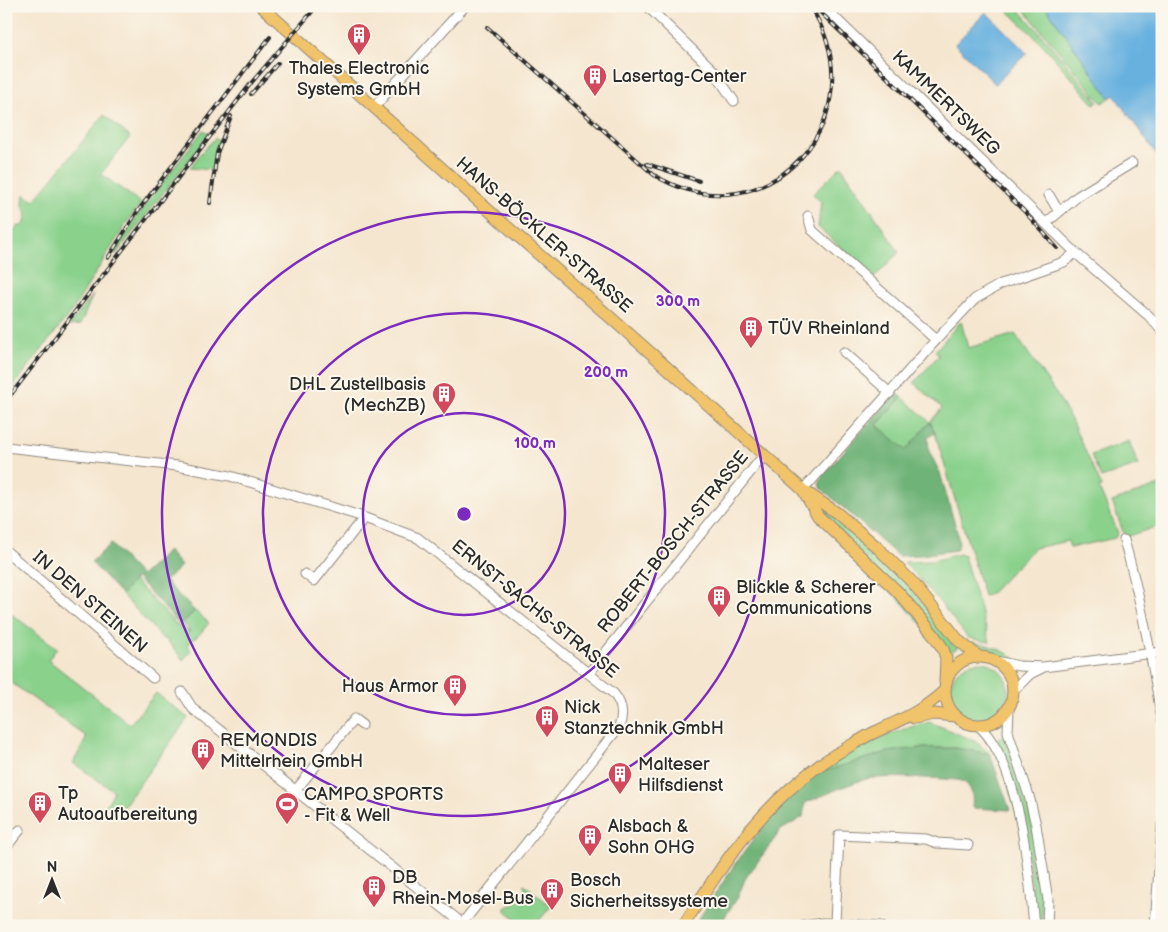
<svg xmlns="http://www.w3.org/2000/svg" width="1168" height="932" font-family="'Balsamiq Sans',sans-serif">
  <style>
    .green { fill: #8ad18c; stroke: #5a7e5c }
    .forest { fill: #6fb378; stroke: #4d6f52 }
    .water { fill: #67b1df; stroke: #496e85 }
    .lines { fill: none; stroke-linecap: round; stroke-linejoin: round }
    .minor-casing { stroke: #90887d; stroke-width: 11 }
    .major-casing { stroke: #90887d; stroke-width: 13 }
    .minor { stroke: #fff; stroke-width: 9 }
    .major { stroke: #f1c36a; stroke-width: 11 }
    .rail-casing { stroke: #2b2b2b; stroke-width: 4 }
    .rail { stroke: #fbf7ec; stroke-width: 2; stroke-dasharray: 5.5; stroke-linecap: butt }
    .ring { fill: none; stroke: #7b2cbf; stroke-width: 2.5 }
    .labels { text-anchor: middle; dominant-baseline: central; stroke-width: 4; stroke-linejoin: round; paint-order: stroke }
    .poi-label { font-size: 18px; fill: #2b2b2b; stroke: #fbf7ec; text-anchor: start }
    .street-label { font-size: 18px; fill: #2b2b2b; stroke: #fbf7ec }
    .centre { fill: #7b2cbf; stroke: #fbf7ec; stroke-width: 2.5 }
    .ring-label { font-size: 15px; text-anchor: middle; font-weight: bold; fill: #7b2cbf; stroke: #fbf7ec; stroke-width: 4; stroke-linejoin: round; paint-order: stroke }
  </style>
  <rect width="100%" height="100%" fill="#fbf7ec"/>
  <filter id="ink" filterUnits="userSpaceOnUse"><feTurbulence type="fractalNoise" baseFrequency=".02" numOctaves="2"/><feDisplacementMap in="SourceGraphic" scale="10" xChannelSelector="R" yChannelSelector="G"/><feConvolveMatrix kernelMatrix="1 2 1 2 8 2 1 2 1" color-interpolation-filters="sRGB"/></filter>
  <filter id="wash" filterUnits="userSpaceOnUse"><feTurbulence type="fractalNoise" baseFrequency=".0096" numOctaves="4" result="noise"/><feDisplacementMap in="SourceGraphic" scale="20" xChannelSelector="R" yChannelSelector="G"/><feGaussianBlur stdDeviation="1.12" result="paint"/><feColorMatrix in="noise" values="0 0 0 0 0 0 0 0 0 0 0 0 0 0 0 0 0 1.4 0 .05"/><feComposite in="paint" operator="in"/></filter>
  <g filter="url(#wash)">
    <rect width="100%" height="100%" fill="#f5e6cf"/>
    <!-- green -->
    <g class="green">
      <path d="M1003,6h13l31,35 51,61 -4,2 -51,-59z"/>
      <path d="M1021,6h24l65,92 -8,5z"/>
      <path d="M104,115l26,22 -29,37 40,29 -14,19 -53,86 -68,88v-157l11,-12 7,-2 3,-11 -4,-8 1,-12 10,7z"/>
      <path d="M203,130l6,4 -93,120 -2,-1 21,-34z"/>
      <path d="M215,138l4,4 -7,28 -22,-2 9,-13z"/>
      <path d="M841,166l58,86 -25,26 -56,-51 3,-25 -8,-8z"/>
      <path d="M93,295l-13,30 -11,1z"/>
      <path d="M961,321l7,27 47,-14 44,64 12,22 31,67 -3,1 19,45 -3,5 -45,10 -2,-7 -34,7 -44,46 -6,2 -49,-163 -4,-10 -25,27 -29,-25 25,-28 28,25 12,-14 -28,-25 25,-28 -4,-4z"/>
      <path d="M1129,441l9,24 -37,13 -10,-23z"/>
      <path d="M1162,484v41l-37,12 -13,-35z"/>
      <path d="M820,504l69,59 70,82 -3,4 -8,4 -125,-136 -7,-11z"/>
      <path d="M960,554l4,2 26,86 -22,-4 -30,-38 -34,-38 27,-1z"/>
      <path d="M133,579l46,48h5l6,6 -3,-7 -5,-2 13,-13 14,12 -11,13 -11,8 4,7 -8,9 -17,-21 -2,1 -42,-45z"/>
      <path d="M6,610l51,38 -9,12 82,64 26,-31 32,25 -71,97 -11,-9 8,-15 -41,-28 14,-26 -81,-58z"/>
      <path d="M970,642c15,1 36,8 48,19l-10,-2 -16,-8 -19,-4z"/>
      <circle cx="979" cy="691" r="29"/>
      <path d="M930,722l45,19 15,13 -34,-6h-35l-34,4 -71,22c36,-23 72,-43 114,-52z"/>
      <path d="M1006,735l22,67 11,58 4,66h-7l-9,-76 -32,-111z"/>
      <path d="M524,884l27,22 -14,17 -4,-3 -5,6h-4l-20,-17 2,-2 10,-3 10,-16 -3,-3z"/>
    </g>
    <!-- forest -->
    <g class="forest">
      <path d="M896,393l6,4 -25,28 29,25 24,-28 5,11 -7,4 1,14 11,22 17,59 2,12 -3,6 -35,5 -23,1 -77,-68 -2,-4 4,-9z"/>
      <path d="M111,544l30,32 27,-25 13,15 -16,15 30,30 -15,14 -44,-48 -14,18 -31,-33z"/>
      <path d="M921,748h35l34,6 20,56 -38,-2c1,-11 1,-21 -10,-27 -8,-3 -88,-5 -96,-2 -21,6 -41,16 -61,24l-2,14 -22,13 -36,49 -7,18 -19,29h-25l41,-62 44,-58 37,-32 71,-22z"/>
    </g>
    <!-- water -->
    <g class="water">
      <path d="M1045,6h117v156l-48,-67 -4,3z"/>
      <path d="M986,12l41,41 -32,31 -40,-40z"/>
    </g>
  </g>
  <g filter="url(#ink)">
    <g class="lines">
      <!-- minor casing -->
      <g class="minor-casing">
        <g id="minor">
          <path d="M647,6l66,64 21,31"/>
          <path d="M823,6l255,249 71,61 13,15"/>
          <path d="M374,107l91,-101"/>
          <path d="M1049,195l10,17"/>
          <path d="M808,216l4,14 124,110"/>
          <path d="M1046,223l32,-27 54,-33"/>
          <path d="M844,352l46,41"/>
          <path d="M6,447l171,19 53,10 127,39 61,23 195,155c9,10 11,21 6,34l-159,199"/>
          <path d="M803,490l133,-150 39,-41 26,-15 63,-22 11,-9"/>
          <path d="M1124,540c17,59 28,119 38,180"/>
          <path d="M6,551l147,127"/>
          <path d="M305,574l9,7 50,-63"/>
          <path d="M996,661l23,5 24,1 119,-15"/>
          <path d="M589,673l175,-218"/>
          <path d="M1013,691l17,-17 12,-6"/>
          <path d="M182,692l11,17 269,214"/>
          <path d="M1009,708l-1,24 21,64 7,29 12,75 -1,26"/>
          <path d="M979,726c41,38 50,145 55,200"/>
          <path d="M295,791l59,-72 8,6"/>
          <path d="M6,847l14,-17"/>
          <path d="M835,923l4,-88 87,4 11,4 31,2"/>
          <path d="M803,926l21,-3 57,3"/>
          <path d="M1155,926l7,-101"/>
        </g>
      </g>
      <!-- major casing -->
      <g class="major-casing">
        <g id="major">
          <path d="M261,6l233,209 159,140 150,135 34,23 41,35 35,35 46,58 20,16"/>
          <path d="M805,494l13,22 81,77 35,42 9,14 3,9 -1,24"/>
          <circle cx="979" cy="691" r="34"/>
          <path d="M914,718l20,-4 20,2"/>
          <path d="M683,926c45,-70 81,-126 153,-172 11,-6 22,-13 33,-19 27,-13 53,-23 75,-44"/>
        </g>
      </g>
      <!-- minor -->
      <use href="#minor" class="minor"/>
      <!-- major -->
      <use href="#major" class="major"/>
      <!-- rail casing -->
      <g class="rail-casing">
        <g id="rail">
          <path d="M816,8l208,203 33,37"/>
          <path d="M487,27l167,148c115,69 227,-61 156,-169"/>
          <path d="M251,94l27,-31"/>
          <path d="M647,164l52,17"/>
          <path d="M210,203l7,-50 14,-37"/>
          <path d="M108,258l29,-46 133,-175"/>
          <path d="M6,401l246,-319 65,-76"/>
        </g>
      </g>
      <!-- rail -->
      <use href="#rail" class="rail"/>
    </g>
  </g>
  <!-- distance rings -->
  <g class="ring">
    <circle cx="464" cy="514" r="101"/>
    <circle cx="464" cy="514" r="201"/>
    <circle cx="464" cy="514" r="302"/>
  </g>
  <!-- icons -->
  <defs>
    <g id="building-pin" transform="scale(1.25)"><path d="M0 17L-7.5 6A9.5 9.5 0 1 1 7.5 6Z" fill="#d1495b" stroke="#fbf7ec"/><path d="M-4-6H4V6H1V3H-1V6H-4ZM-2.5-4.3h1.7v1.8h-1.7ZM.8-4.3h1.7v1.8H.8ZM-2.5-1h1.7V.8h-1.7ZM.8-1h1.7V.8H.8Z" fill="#fff"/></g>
    <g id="stadium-pin" transform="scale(1.25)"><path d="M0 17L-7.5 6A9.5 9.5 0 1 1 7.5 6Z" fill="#d1495b" stroke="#fbf7ec"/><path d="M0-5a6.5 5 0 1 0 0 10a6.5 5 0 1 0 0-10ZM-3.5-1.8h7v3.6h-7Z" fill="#fff"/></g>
  </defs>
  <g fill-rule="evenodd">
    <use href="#building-pin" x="359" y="35"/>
    <use href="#building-pin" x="595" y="76"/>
    <use href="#building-pin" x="751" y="328"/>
    <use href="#building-pin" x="444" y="394"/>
    <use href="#building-pin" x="719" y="597"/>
    <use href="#building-pin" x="455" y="686"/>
    <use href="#building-pin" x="547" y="717"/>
    <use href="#building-pin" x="203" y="750"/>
    <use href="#building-pin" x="620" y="774"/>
    <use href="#building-pin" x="40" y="803"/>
    <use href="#stadium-pin" x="287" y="804"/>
    <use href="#building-pin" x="590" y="836"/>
    <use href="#building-pin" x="374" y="887"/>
    <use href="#building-pin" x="552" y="890"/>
  </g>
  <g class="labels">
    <!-- poi labels -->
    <g class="poi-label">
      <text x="359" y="68" text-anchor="middle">Thales Electronic<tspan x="359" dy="21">Systems GmbH</tspan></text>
      <text x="612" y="76">Lasertag-Center</text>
      <text x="768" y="328">TÜV Rheinland</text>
      <text x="426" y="384" text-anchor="end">DHL Zustellbasis<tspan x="426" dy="21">(MechZB)</tspan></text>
      <text x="736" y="587">Blickle &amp; Scherer<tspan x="736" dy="21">Communications</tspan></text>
      <text x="438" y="686" text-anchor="end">Haus Armor</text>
      <text x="564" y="707">Nick<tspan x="564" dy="21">Stanztechnik GmbH</tspan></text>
      <text x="220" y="740">REMONDIS<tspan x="220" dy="21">Mittelrhein GmbH</tspan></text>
      <text x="638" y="764">Malteser<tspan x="638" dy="21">Hilfsdienst</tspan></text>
      <text x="58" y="793">Tp<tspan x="58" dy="21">Autoaufbereitung</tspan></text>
      <text x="304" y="794">CAMPO SPORTS<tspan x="304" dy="21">- Fit &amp; Well</tspan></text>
      <text x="608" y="826">Alsbach &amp;<tspan x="608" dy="21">Sohn OHG</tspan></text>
      <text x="392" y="877">DB<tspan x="392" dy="21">Rhein-Mosel-Bus</tspan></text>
      <text x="570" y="880">Bosch<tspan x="570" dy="21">Sicherheitssysteme</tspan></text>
    </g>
    <!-- street labels -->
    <g class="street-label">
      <text transform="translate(946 103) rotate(44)">KAMMERTSWEG</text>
      <text transform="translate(544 235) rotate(41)">HANS-BÖCKLER-STRASSE</text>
      <text transform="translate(673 542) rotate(-51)">ROBERT-BOSCH-STRASSE</text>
      <text transform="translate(90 602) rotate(41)">IN DEN STEINEN</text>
      <text transform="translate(535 609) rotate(39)">ERNST-SACHS-STRASSE</text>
    </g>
  </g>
  <circle cx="464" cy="514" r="8" class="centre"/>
  <g class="ring-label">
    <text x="678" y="306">300 m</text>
    <text x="606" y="377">200 m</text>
    <text x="535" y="448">100 m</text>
  </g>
  <!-- margin -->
  <rect width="1168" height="932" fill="none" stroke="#fbf7ec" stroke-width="25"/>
  <!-- north arrow -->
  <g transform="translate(52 880)" stroke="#fbf7ec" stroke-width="4" paint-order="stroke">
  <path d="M0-4L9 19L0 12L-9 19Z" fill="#2b2b2b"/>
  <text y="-8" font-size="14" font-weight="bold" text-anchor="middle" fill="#2b2b2b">N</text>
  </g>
</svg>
